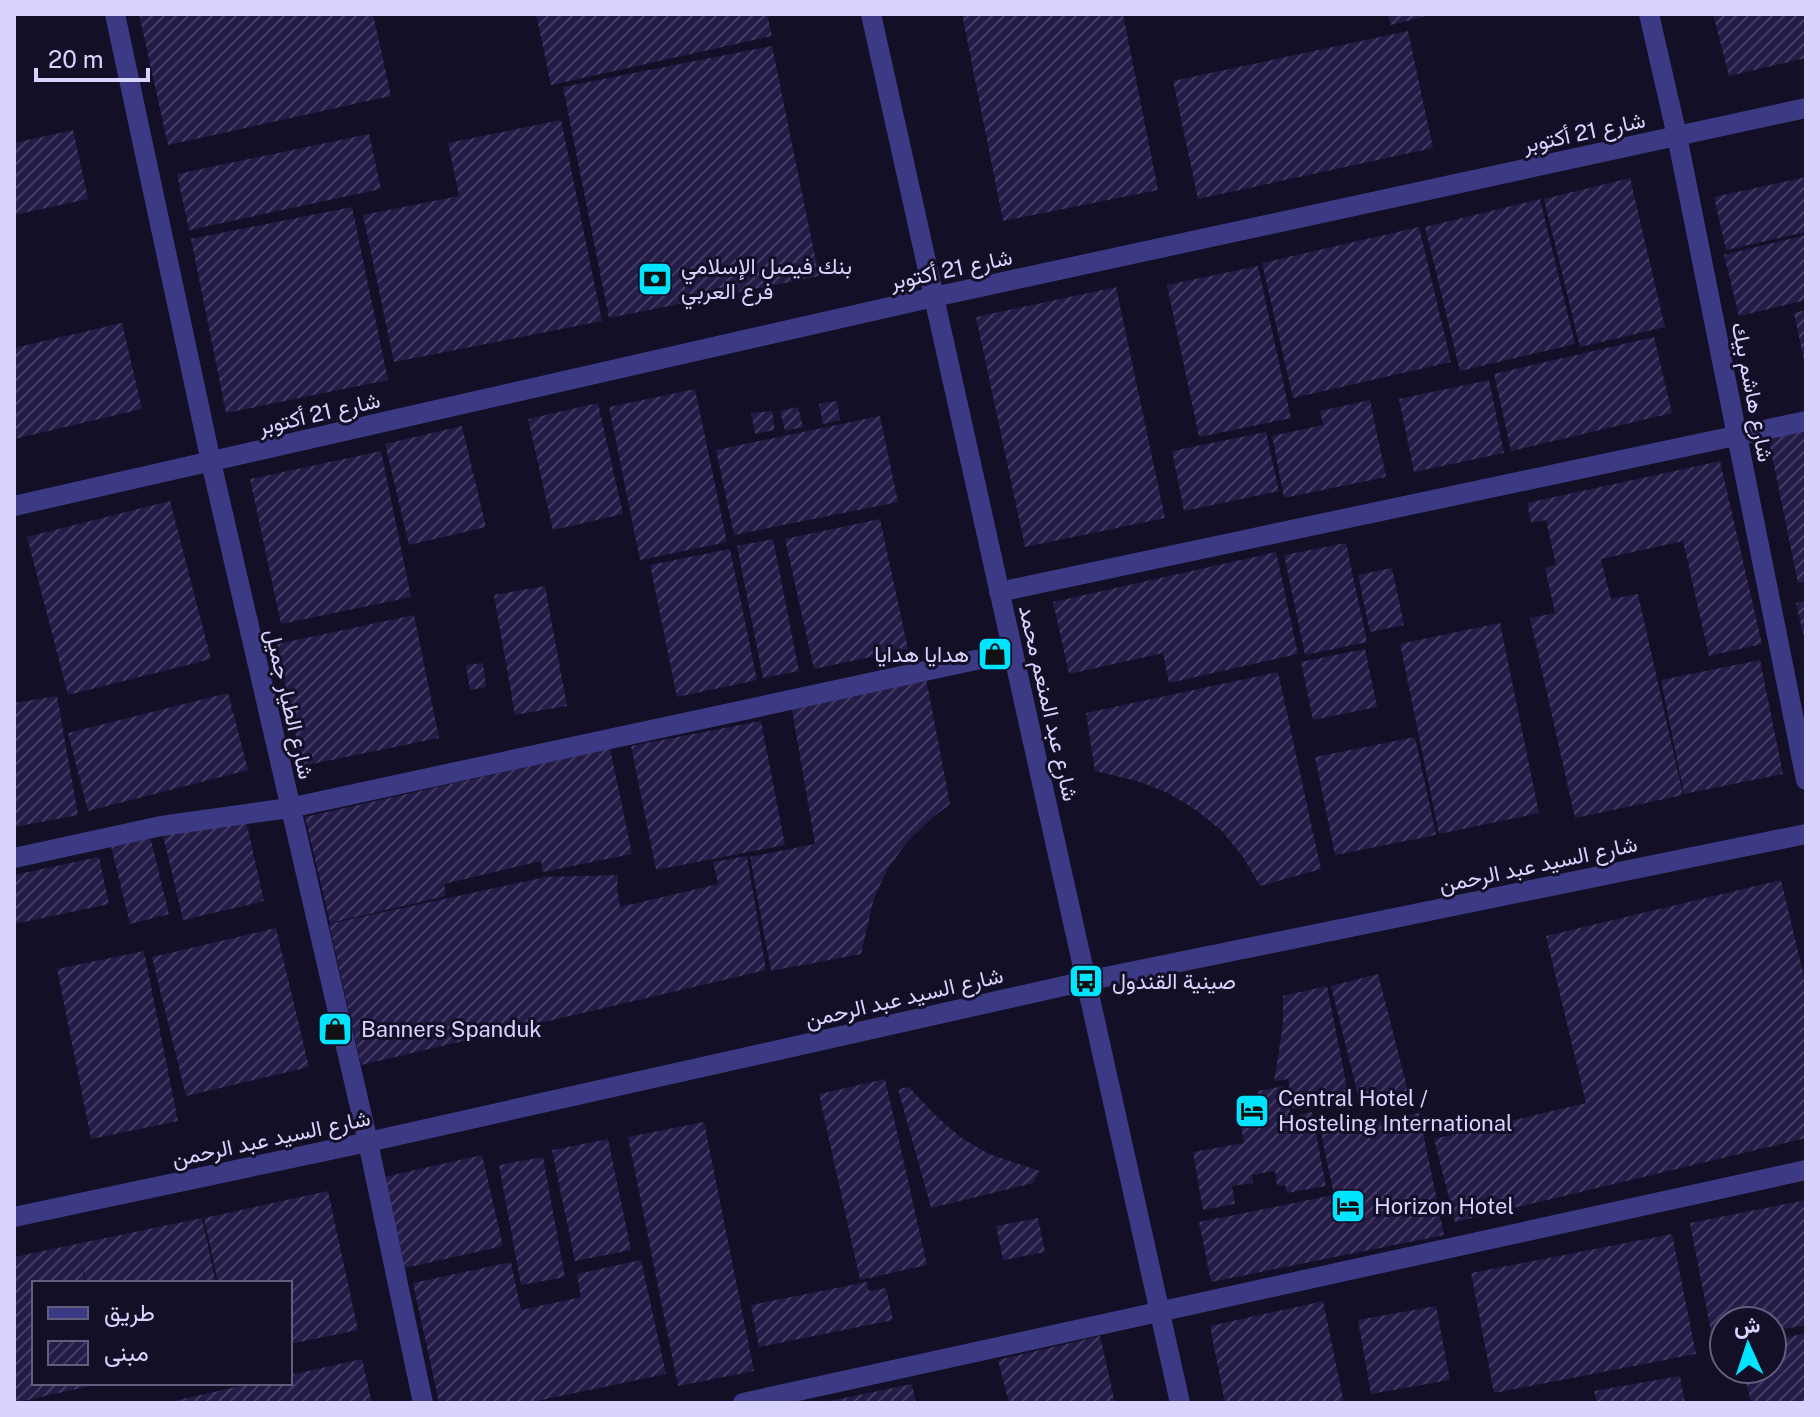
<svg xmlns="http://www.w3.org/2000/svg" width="1820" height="1417" font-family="'Public Sans',Vazirmatn,sans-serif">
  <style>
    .building { fill: url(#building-hatch) }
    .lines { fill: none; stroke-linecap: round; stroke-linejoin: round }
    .minor { stroke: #3d3a85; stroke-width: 20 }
    .labels { text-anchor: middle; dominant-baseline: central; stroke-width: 6; stroke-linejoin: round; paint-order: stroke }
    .street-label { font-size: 22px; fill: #d9d4ff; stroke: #130f26 }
    .poi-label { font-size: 22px; fill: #d9d4ff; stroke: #130f26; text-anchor: start }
  </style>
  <defs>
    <pattern id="building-hatch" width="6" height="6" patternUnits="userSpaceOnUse" patternTransform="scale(2)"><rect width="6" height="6" fill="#241b47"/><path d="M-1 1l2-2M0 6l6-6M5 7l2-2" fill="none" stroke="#433b63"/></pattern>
  </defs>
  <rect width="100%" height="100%" fill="#130f26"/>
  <!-- building -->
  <g class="building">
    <path d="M139,14h234l18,82 -223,49z"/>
    <path d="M536,14h231l5,22 -221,49z"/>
    <path d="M962,14h161l35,176 -155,31z"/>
    <path d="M1388,14h42v1l-39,10z"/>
    <path d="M1713,14h93v44l-77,18z"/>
    <path d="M1408,31l25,117 -235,51 -25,-118z"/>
    <path d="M772,46l47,230 -210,42 -46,-231z"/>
    <path d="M561,120l41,201 -208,41 -31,-147 96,-19 -11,-53z"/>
    <path d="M73,130l15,69 -74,16v-72z"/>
    <path d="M369,134l12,55 -192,41 -12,-56z"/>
    <path d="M1806,177v55l-80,18 -12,-53z"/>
    <path d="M1630,178l35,149 -85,20 -36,-148z"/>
    <path d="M1540,199l35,145 -115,27 -35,-144z"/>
    <path d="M352,207l36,173 -162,33 -35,-174z"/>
    <path d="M1419,227l32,135 -158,36 -31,-135z"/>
    <path d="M1806,235v65l-67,16 -15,-61z"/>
    <path d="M1258,266l33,152 -92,19 -32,-152z"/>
    <path d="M1116,287l49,231 -140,29 -49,-230z"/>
    <path d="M1806,310v55h-1l-11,-52z"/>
    <path d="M122,323l20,86 -128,30v-91z"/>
    <path d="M1654,337l18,76 -161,38 -17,-77z"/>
    <path d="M1489,380l15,73 -90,19 -15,-73z"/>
    <path d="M695,389l32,153 -87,18 -31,-153z"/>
    <path d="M1370,400l16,77 -102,21 -12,-62 51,-11 -3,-14z"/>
    <path d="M837,401l3,19 -17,4 -4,-20z"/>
    <path d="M598,403l25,111 -70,16 -25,-111z"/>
    <path d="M798,407l5,20 -18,4 -5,-20z"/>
    <path d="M772,411l3,19 -20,4 -4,-21z"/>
    <path d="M880,416l18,86 -164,33 -18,-85z"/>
    <path d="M1806,424v158l-8,1 -31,-151z"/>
    <path d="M462,426l24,101 -77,18 -24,-101z"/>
    <path d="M1266,432l13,59 -95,20 -12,-60z"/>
    <path d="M381,451l30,146 -130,27 -31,-145z"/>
    <path d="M1720,461l42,183 -53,12 -26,-115 -82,18 10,40 27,-5 45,201 -108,23 -45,-200 25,-5 -10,-45 11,-3 -10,-45 -15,3 -4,-20z"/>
    <path d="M170,501l41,158 -143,36 -41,-158z"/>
    <path d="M880,519l28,130 -94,20 -29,-130z"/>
    <path d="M773,539l26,132 -36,7 -26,-132z"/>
    <path d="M1346,543l21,99 -62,13 -21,-100z"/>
    <path d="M730,549l27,131 -80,17 -27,-132z"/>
    <path d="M1276,552l22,102 -129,29 -6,-30 -94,21 -16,-72z"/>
    <path d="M1392,568l12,57 -34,7 -12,-57z"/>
    <path d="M545,586l22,120 -52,9 -21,-120z"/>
    <path d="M1806,601v41h-1l-9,-39z"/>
    <path d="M414,615l25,123 -137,28 -25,-122z"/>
    <path d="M1500,623l39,190 -100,21 -39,-190z"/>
    <path d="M1365,649l12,58 -64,13 -12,-58z"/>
    <path d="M1760,660l23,114 -99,20 -23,-114z"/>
    <path d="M483,663l3,24 -16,3 -4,-25z"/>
    <path d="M1278,672l43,197 -61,17 -17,-29 -21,-26 -26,-21 -28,-17 -31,-12 -42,-10 -9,-58z"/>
    <path d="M925,673l25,131 -18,14 -24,23 -20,27 -14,30 -13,56 -90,17 -21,-114 65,-13 -24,-140z"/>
    <path d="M228,693l20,77 -160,41 -20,-78z"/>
    <path d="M57,696l21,119 -64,12v-124z"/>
    <path d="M761,721l24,124 -129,25 -25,-124z"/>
    <path d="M1415,737l21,98 -101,20 -20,-98z"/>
    <path d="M610,748l22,106 -89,18 -2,-11 -97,23 2,12 -116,27 -25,-106z"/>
    <path d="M245,816l19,85 -81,19 -20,-85z"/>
    <path d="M150,836l19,78 -39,10 -19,-78z"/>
    <path d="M747,856l19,114 -405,95 -32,-141 217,-47 72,-2 -1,14 3,18 98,-23 -5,-22z"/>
    <path d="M99,857l10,47 -95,20v-49z"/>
    <path d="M1781,880l25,105v153l-351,84 -21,-83 152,-36 -40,-167z"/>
    <path d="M276,928l33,139 -123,29 -34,-139z"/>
    <path d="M144,951l34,170 -87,18 -34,-170z"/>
    <path d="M1378,974l30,117 -48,12 -29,-117z"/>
    <path d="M1327,986l22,112 -56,11 -5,-30 -14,2 9,-56v-29z"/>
    <path d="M885,1079l42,186 -67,15 -41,-186z"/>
    <path d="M1285,1086l8,41 7,-2 -1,-10 13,-3 14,74 -39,7 -2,-8 -8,1 -2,-15 -23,4 1,8 -21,3 3,18 -32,6 -10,-58 51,-9 -5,-27 23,-5 -4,-20z"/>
    <path d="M909,1087l26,28 25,22 29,17 51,17 -7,12 -102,25 -33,-119z"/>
    <path d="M1419,1113l25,122 -233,47 -12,-60 135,-27 -13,-62z"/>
    <path d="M704,1122l50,249 -76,15 -50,-249z"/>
    <path d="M608,1139l23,111 -56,11 -23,-111z"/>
    <path d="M482,1155l21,91 -98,22 -21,-91z"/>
    <path d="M543,1157l22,120 -44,8 -22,-120z"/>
    <path d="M328,1191l30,139 -68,14v-61h-72l-14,-65z"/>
    <path d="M1806,1200v125l-34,6v-10h-48v19l-11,2 -23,-119z"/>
    <path d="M202,1218l14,65h-130l-6,-27 5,27h-51v100l65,1 -85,19v-146z"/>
    <path d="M1038,1218l7,34 -42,8 -7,-34z"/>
    <path d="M1672,1234l24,120 -202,39 -23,-120z"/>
    <path d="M641,1260l25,114 -139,29h-88l-26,-120 98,-21 10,48 60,-13 -4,-23z"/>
    <path d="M867,1282l2,9 17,-3 7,32 -134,27 -8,-42z"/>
    <path d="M1323,1301l21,102h-119l-15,-77z"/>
    <path d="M1436,1306l14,74 -79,14 -13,-74z"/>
    <path d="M1806,1333v70h-55l-8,-34h29v-28z"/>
    <path d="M1100,1336l15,67h-106l-11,-43z"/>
    <path d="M362,1359l10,44h-207l88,-20h37v-8z"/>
    <path d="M1680,1376l5,27h-88l-3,-12z"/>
    <path d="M912,1384l4,19h-90l-1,-1z"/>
  </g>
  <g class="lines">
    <!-- minor -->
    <g class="minor">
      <path d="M115,14l96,448 157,680 55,261"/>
      <path d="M871,14l309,1389"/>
      <path d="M1649,14l28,122 129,644"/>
      <path d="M14,506l920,-209 872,-189"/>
      <path d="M999,592l807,-171"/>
      <path d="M14,858l147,-32 128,-18 724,-156"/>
      <path d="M14,1217l354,-75 718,-161 720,-147"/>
      <path d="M743,1403l1063,-233"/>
    </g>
  </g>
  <!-- icons -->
  <defs>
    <g id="bank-square" transform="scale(1.8)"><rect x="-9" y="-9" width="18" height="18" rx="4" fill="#00e5ff" stroke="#130f26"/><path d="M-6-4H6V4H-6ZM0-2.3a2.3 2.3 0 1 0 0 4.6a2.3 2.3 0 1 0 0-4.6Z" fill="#111"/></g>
    <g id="shop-square" transform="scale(1.8)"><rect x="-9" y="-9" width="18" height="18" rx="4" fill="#00e5ff" stroke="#130f26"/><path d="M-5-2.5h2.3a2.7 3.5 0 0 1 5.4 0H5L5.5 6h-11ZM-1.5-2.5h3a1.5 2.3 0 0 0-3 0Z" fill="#111"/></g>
    <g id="bus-square" transform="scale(1.8)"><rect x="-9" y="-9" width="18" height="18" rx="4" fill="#00e5ff" stroke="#130f26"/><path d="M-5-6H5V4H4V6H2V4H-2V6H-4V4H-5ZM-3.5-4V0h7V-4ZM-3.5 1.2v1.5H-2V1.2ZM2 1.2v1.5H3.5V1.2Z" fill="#111"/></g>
    <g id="hotel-square" transform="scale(1.8)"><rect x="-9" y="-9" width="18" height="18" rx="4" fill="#00e5ff" stroke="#130f26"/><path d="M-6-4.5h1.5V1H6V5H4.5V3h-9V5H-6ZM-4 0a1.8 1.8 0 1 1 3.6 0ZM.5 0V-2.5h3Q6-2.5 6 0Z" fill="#111"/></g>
  </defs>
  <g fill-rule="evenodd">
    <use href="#bank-square" x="655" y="279"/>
    <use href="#shop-square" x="995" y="654"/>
    <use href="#bus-square" x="1086" y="981"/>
    <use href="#shop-square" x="335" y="1029"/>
    <use href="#hotel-square" x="1252" y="1111"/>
    <use href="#hotel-square" x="1348" y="1206"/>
  </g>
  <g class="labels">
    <!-- street labels -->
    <g class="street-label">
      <text transform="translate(1584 132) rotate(-12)">شارع 21 أكتوبر</text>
      <text transform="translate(951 269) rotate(-12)">شارع 21 أكتوبر</text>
      <text transform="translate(1753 392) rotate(79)">شارع هاشم بيك</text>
      <text transform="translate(319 413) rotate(-13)">شارع 21 أكتوبر</text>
      <text transform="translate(1049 703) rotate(77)">شارع عبد المنعم محمد</text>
      <text transform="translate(290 704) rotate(77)">شارع الطيار جميل</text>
      <text transform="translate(1538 864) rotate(-12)">شارع السيد عبد الرحمن</text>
      <text transform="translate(904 997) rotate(-13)">شارع السيد عبد الرحمن</text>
      <text transform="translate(271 1138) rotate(-12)">شارع السيد عبد الرحمن</text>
    </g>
    <!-- poi labels -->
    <g class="poi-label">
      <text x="681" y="266">بنك فيصل الإسلامي<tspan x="681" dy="25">فرع العربي</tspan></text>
      <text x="969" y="654" text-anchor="end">هدايا هدايا</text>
      <text x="1112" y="981">صينية القندول</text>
      <text x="361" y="1029">Banners Spanduk</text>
      <text x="1278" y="1098">Central Hotel /<tspan x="1278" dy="25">Hosteling International</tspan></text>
      <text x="1374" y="1206">Horizon Hotel</text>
    </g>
  </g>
  <!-- border -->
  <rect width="1820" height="1417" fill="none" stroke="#d9d4ff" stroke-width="32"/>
  <!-- legend -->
  <rect x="32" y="1281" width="260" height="104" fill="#130f26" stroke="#625e7d" stroke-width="2"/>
  <rect x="48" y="1307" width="40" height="12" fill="#3d3a85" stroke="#625e7d" stroke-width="2"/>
  <text x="104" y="1321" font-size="24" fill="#d9d4ff">طريق</text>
  <rect x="48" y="1341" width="40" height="24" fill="url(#building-hatch)" stroke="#625e7d" stroke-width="2"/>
  <text x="104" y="1361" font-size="24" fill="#d9d4ff">مبنى</text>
  <!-- north arrow -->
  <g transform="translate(1748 1345) rotate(357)"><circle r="38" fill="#130f26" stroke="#625e7d" stroke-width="2"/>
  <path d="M0-6L14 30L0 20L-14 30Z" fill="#00e5ff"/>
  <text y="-12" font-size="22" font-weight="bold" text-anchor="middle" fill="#d9d4ff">ش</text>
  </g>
  <!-- scale -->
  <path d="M36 68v12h112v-12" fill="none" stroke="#d9d4ff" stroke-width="4"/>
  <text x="48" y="68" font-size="24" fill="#d9d4ff" stroke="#130f26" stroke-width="6" paint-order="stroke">20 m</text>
</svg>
